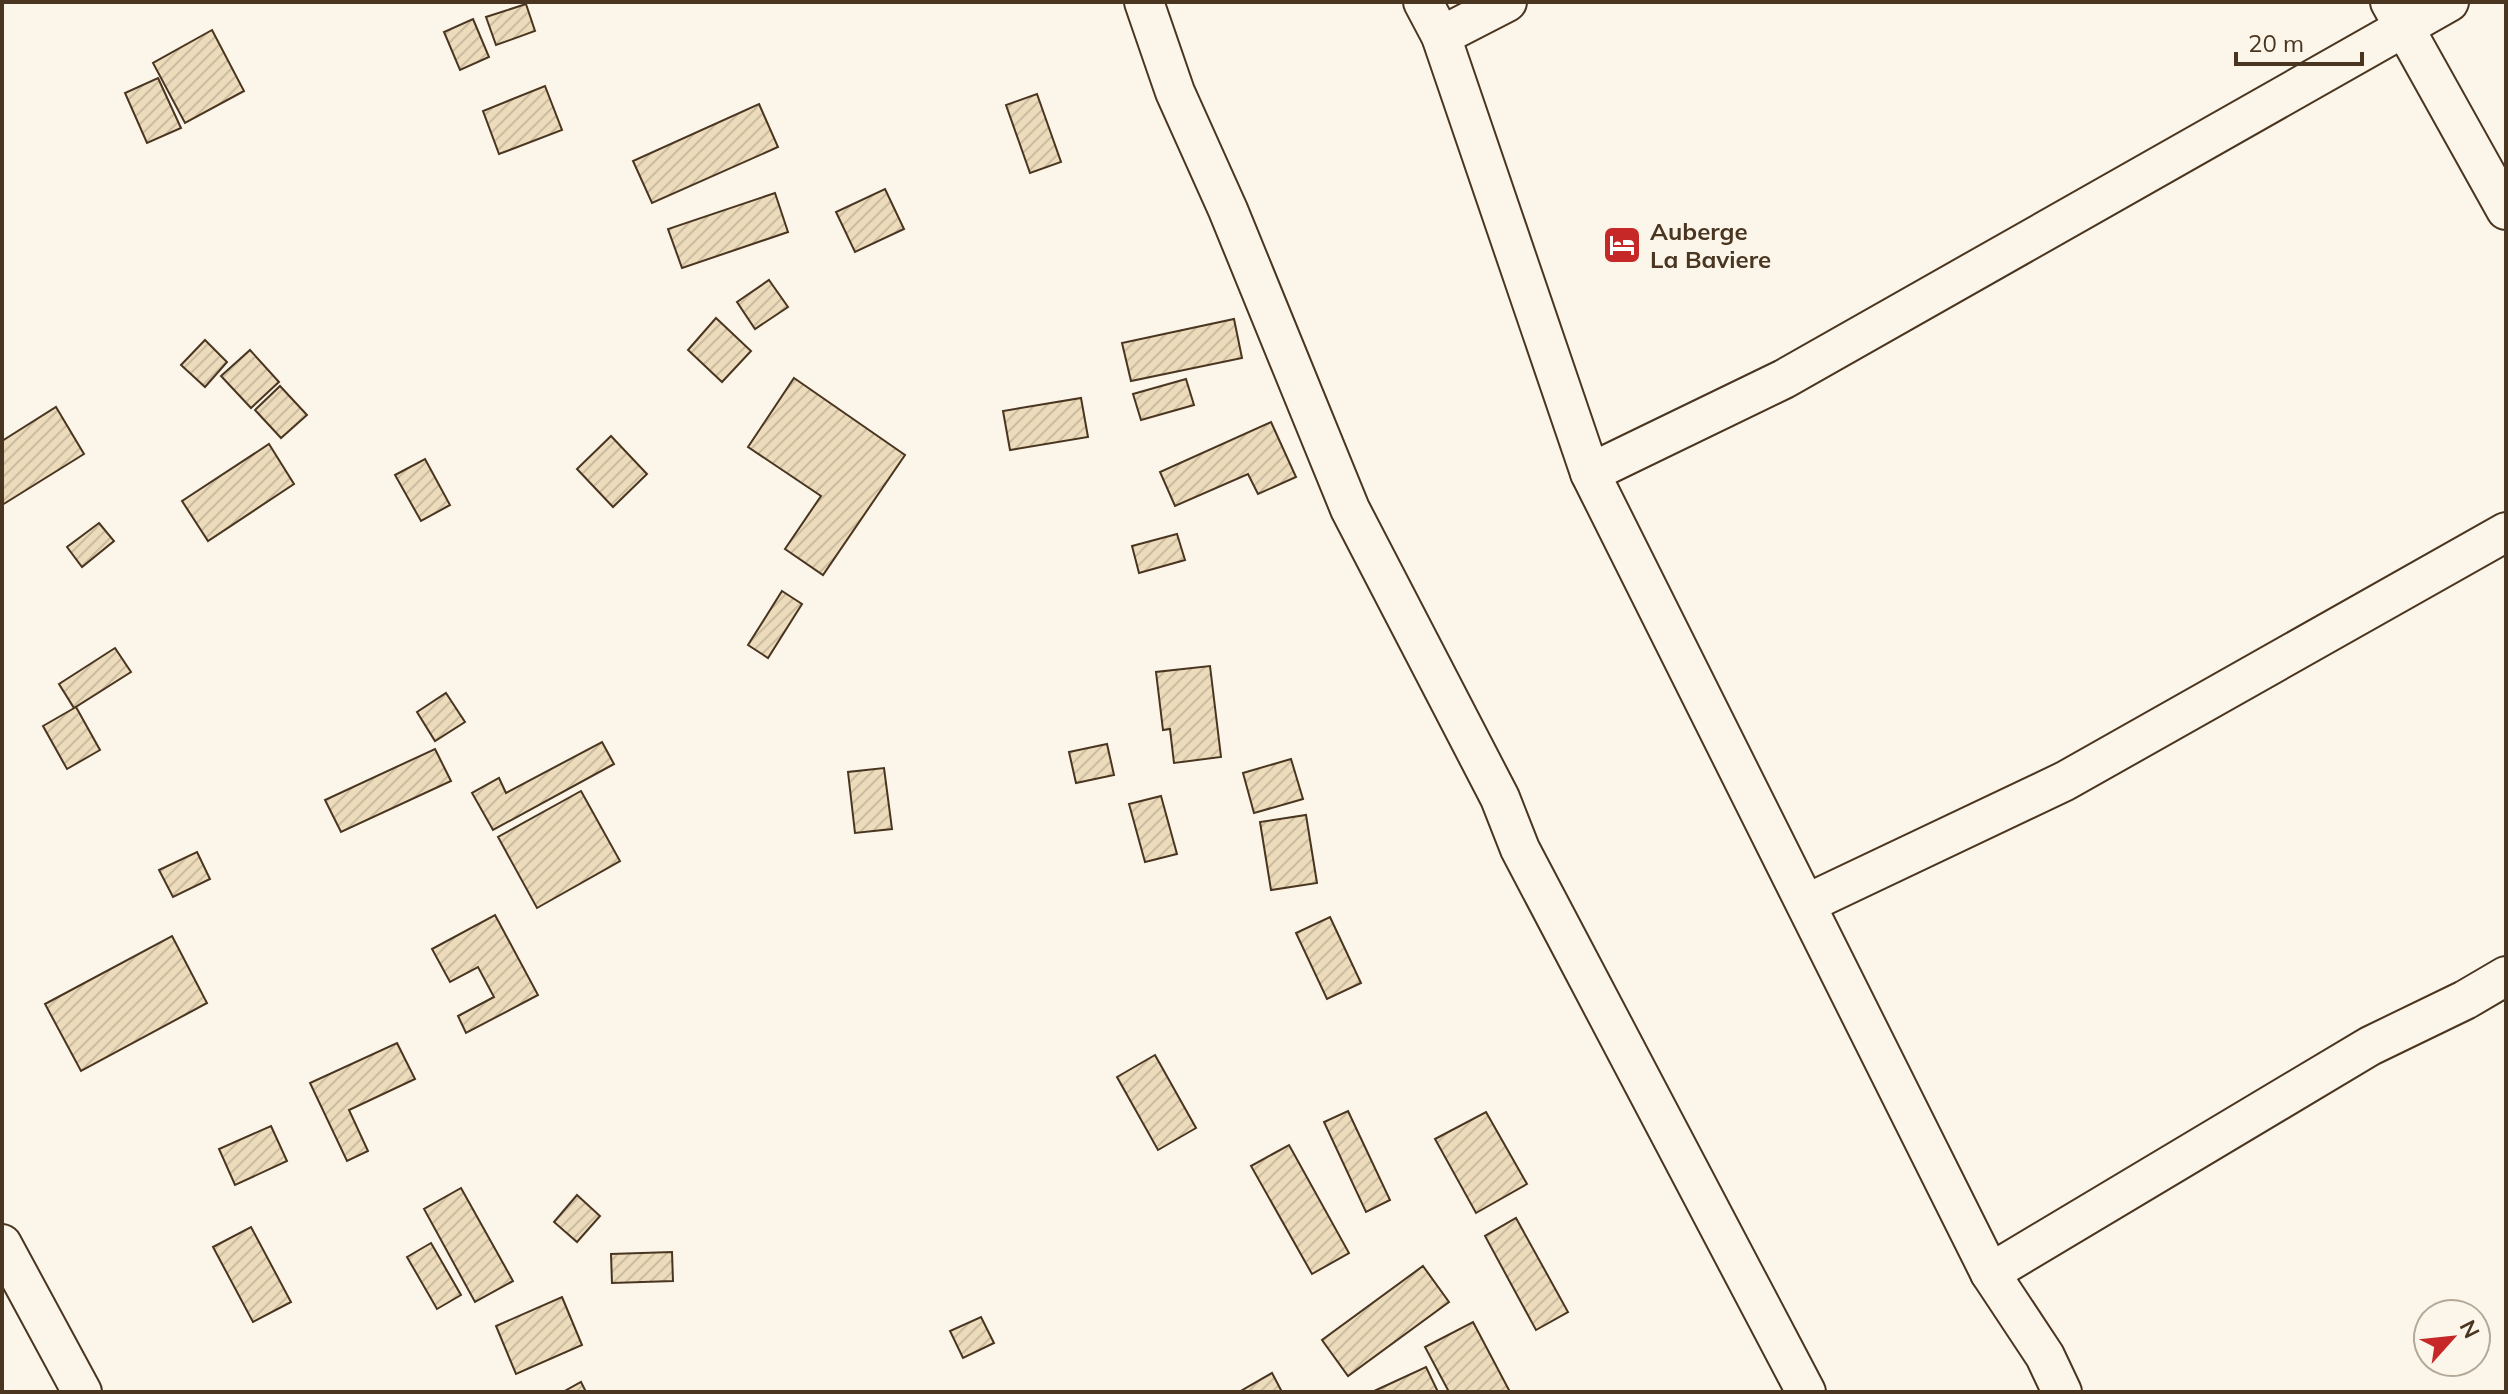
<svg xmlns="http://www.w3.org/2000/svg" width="2508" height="1394" font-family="Mulish,sans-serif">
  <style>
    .building { fill: url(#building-hatch); stroke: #4a3520; stroke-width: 2 }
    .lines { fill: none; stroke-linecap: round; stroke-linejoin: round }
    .minor-casing { stroke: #4a3520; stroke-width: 42 }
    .minor { stroke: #fbf6e9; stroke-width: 38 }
    .labels { text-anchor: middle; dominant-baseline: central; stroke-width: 6; stroke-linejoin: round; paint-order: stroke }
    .poi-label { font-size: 24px; font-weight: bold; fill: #4a3520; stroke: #fbf6e9; text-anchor: start }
  </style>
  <defs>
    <pattern id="building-hatch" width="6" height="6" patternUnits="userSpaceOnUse" patternTransform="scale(2)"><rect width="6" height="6" fill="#ecdcbc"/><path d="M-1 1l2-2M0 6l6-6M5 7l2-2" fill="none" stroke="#ccbda1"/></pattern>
  </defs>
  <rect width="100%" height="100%" fill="#fbf6e9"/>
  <!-- building -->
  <g class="building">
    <path d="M526,4l9,27 -39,14 -10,-28z"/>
    <path d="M473,19l16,38 -29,13 -16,-38z"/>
    <path d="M212,30l32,61 -59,32 -32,-60z"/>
    <path d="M158,78l23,50 -34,15 -22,-50z"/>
    <path d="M545,86l17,44 -63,24 -16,-43z"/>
    <path d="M1037,94l24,68 -31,11 -24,-68z"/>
    <path d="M759,104l19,43 -126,56 -19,-42z"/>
    <path d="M885,189l19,40 -49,23 -19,-40z"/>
    <path d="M775,193l13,39 -106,36 -14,-39z"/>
    <path d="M769,280l19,27 -33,22 -18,-27z"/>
    <path d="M716,318l35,33 -29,31 -34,-32z"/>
    <path d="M1234,319l8,39 -111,23 -9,-38z"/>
    <path d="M205,340l22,22 -22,25 -24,-22z"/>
    <path d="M250,350l29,32 -28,26 -30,-32z"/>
    <path d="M794,378l111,77 -82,120 -38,-26 36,-53 -73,-49z"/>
    <path d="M1186,379l8,26 -53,15 -8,-26z"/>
    <path d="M280,386l27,29 -26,23 -26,-28z"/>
    <path d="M1081,398l7,39 -78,13 -7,-39z"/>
    <path d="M56,407l28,47 -82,51v-64z"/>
    <path d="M1271,422l25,55 -38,17 -10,-20 -73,32 -15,-34z"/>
    <path d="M611,436l36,38 -34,33 -36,-38z"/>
    <path d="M269,444l25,40 -86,57 -26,-40z"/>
    <path d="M425,459l25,46 -29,16 -26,-46z"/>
    <path d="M99,523l15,18 -32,26 -15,-20z"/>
    <path d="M1177,534l8,26 -46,13 -7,-27z"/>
    <path d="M782,591l20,13 -34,54 -20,-13z"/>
    <path d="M115,648l16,24 -57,36 -15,-24z"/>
    <path d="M1210,666l11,91 -47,6 -4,-34 -7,1 -7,-58z"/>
    <path d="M446,693l19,29 -30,19 -18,-29z"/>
    <path d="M76,707l24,43 -33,19 -24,-43z"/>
    <path d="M602,742l12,22 -121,66 -21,-37 27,-15 7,15z"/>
    <path d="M1107,744l7,31 -38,8 -7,-31z"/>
    <path d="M435,749l16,32 -110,51 -16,-32z"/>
    <path d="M1291,759l12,40 -49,14 -11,-40z"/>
    <path d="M884,768l8,61 -37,4 -7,-61z"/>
    <path d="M581,791l39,70 -83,47 -39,-71z"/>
    <path d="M1161,796l16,58 -32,8 -16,-58z"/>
    <path d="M1306,815l11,68 -46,7 -11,-68z"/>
    <path d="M197,852l13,27 -37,18 -14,-27z"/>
    <path d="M495,915l43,80 -72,38 -8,-17 36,-19 -16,-30 -28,15 -18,-33z"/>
    <path d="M1330,917l31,66 -34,16 -31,-66z"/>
    <path d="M172,936l35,67 -126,68 -36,-67z"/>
    <path d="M397,1043l18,36 -66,31 19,41 -21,10 -37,-78z"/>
    <path d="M1155,1055l41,73 -38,22 -41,-73z"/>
    <path d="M1348,1111l42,89 -24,12 -42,-90z"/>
    <path d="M1486,1112l41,72 -51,29 -41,-74z"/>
    <path d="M271,1126l16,35 -52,24 -16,-36z"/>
    <path d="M1289,1145l60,108 -37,21 -61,-108z"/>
    <path d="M461,1188l52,93 -38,21 -51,-93z"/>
    <path d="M577,1195l23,21 -23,26 -23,-20z"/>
    <path d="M1516,1218l52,94 -32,18 -51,-94z"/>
    <path d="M251,1227l40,75 -38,20 -40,-75z"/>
    <path d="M431,1243l30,52 -24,14 -30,-52z"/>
    <path d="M672,1252l1,29 -61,2 -1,-29z"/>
    <path d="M1423,1266l26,36 -101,74 -26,-36z"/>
    <path d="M562,1297l20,48 -66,29 -20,-48z"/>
    <path d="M981,1317l13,26 -31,15 -13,-27z"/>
    <path d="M1473,1322l37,70h-61l-24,-45z"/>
    <path d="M1426,1367l12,25h-66z"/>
    <path d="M1272,1373l10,19h-43z"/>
    <path d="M581,1382l5,10h-23z"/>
  </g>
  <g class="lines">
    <!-- minor casing -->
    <g class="minor-casing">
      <g id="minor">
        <path d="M1144,2l31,90 53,118 122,299 150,289 20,51 286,543"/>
        <path d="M1423,2l18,34 149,437 400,800 55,83 17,36"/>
        <path d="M2390,2l116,208"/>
        <path d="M1441,36l66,-34"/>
        <path d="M1590,473l194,-94 665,-377"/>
        <path d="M1806,904l259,-123 441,-249"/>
        <path d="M2,1244l80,148"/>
        <path d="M1990,1273l380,-227 95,-46 41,-24"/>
      </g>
    </g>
    <!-- minor -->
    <use href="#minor" class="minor"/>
  </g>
  <!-- icons -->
  <defs>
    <g id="hotel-square" transform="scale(2)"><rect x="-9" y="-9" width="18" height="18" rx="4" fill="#c62828" stroke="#fbf6e9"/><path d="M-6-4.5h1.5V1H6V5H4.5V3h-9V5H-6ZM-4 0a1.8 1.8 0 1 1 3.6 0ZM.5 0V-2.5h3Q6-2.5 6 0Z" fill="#fff"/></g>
  </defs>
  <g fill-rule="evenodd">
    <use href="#hotel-square" x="1622" y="245"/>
  </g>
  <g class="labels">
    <!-- poi labels -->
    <g class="poi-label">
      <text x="1650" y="231">Auberge<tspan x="1650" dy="28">La Baviere</tspan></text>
    </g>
  </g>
  <!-- border -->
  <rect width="2508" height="1394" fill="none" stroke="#4a3520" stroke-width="8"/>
  <!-- north arrow -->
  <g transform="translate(2452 1338) rotate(63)"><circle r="38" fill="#fbf6e9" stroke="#b4a999" stroke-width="2"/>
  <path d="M0-6L14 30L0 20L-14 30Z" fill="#c62828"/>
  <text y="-12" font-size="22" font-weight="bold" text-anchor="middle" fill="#4a3520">N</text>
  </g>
  <!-- scale -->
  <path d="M2236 52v12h126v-12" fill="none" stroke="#4a3520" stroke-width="4"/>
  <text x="2248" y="52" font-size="24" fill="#4a3520" stroke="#fbf6e9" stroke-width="6" paint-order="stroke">20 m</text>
</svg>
